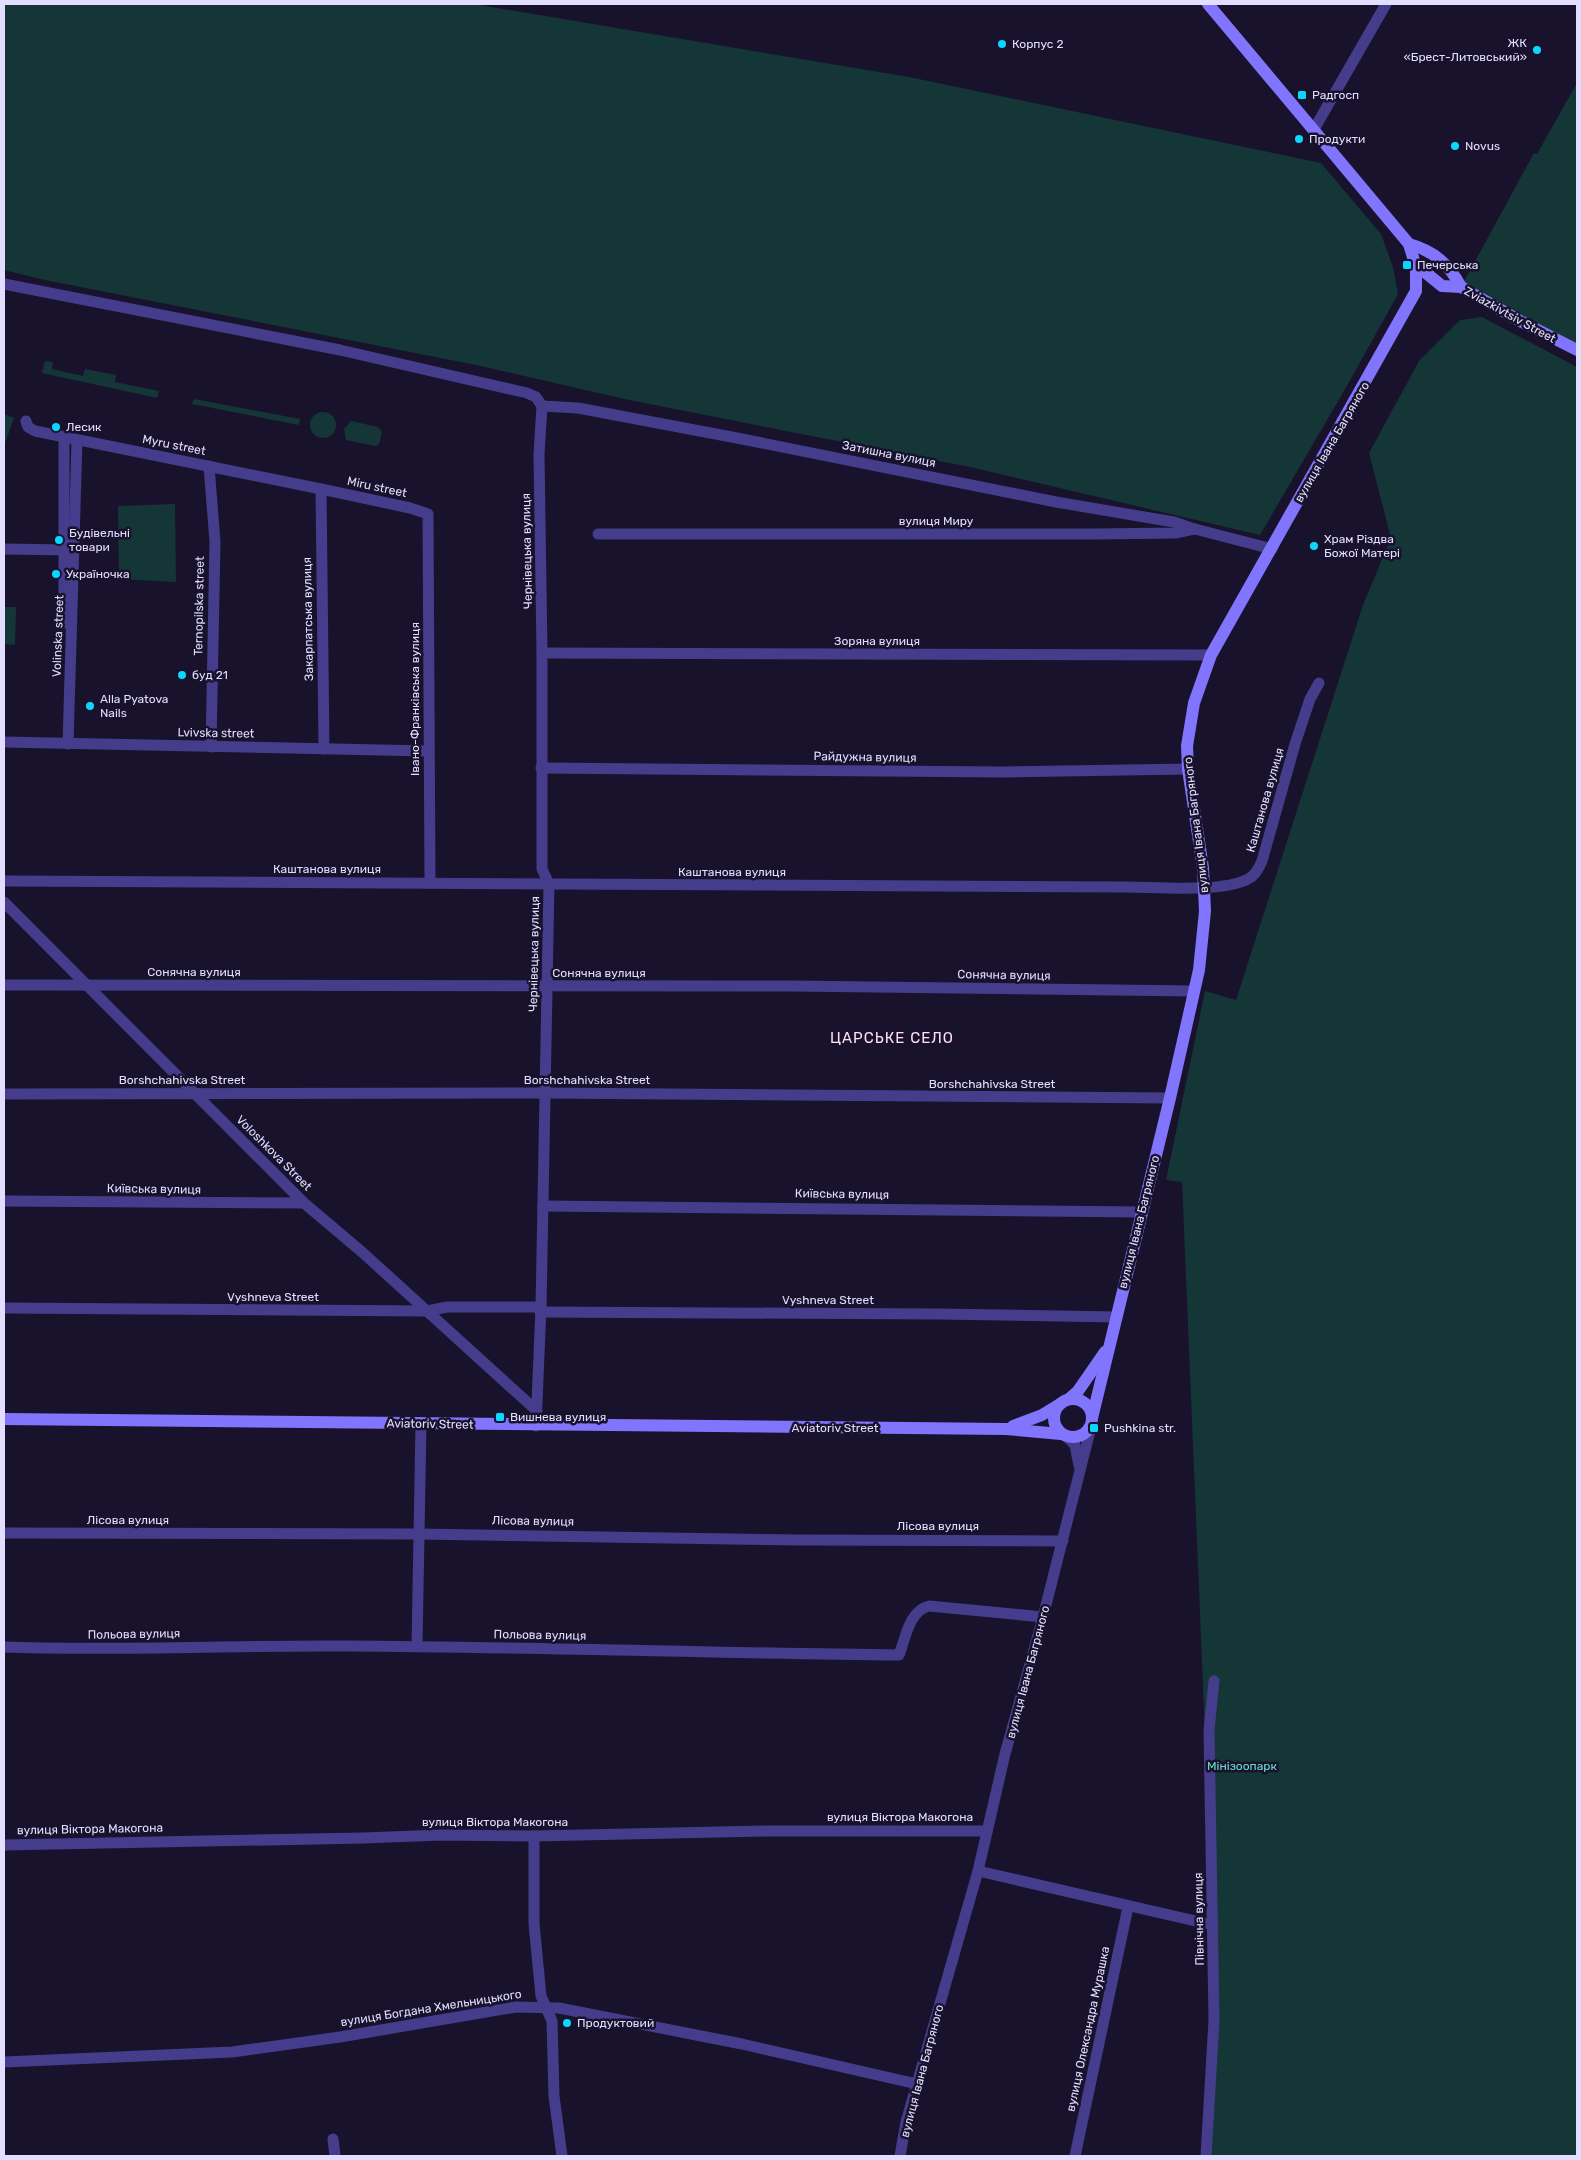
<svg xmlns="http://www.w3.org/2000/svg" width="1581" height="2160" font-family="Rubik,sans-serif">
  <style>
    .green { fill: #153637 }
    .lines { fill: none; stroke-linecap: round; stroke-linejoin: round }
    .street { stroke: #453d8b; stroke-width: 11 }
    .secondary { stroke: #8175fe; stroke-width: 12 }
    .poi-dot { fill: #0bd6fd; stroke: #18122d; stroke-width: 2 }
    .labels { text-anchor: middle; dominant-baseline: central; stroke-width: 5; stroke-linejoin: round; paint-order: stroke }
    .poi-label { font-size: 12px; fill: #e3deff; stroke: #18122d; text-anchor: start }
    .street-label { font-size: 12px; fill: #e3deff; stroke: #18122d }
    .park-label { font-size: 12px; fill: #68e1ca; stroke: #18122d }
    .quarter-label { font-size: 15px; letter-spacing: 1px; fill: #ffe0f2; stroke: #18122d }
  </style>
  <rect width="100%" height="100%" fill="#18122d"/>
  <!-- green -->
  <g class="green">
    <path d="M4,4h469l436,73 412,86 60,71 12,33 5,27 -50,90 -88,151 -290,-68 -341,-67 -153,-35 -431,-85 -41,-10z"/>
    <path d="M1577,83v267l-116,-63 73,-134 3,1z"/>
    <path d="M1482,317l95,50v1789h-371l7,-231 -31,-743 -16,-2 39,-189 31,9 127,-395 28,-67 -22,-85 50,-92 41,-41z"/>
    <path d="M45,361l8,1 -1,7 31,7 2,-7 31,6 -1,7 44,9 -2,7 -115,-25z"/>
    <path d="M194,399l106,20 -1,6 -107,-21z"/>
    <circle cx="323" cy="425" r="13"/>
    <path d="M4,414l10,4 -10,28z"/>
    <path d="M351,421l27,6 4,5 -3,12 -4,2 -29,-6 -2,-11z"/>
    <path d="M175,504l1,78 -57,-3 -1,-73z"/>
    <path d="M4,607h12l-1,38 -11,-1z"/>
  </g>
  <g class="lines">
    <!-- street -->
    <g class="street">
      <path d="M1313,131l73,-127"/>
      <path d="M4,284l336,66 187,43 9,4 6,9 -3,48 3,199v216l7,15 -8,423 -5,119"/>
      <path d="M542,406l36,2 159,30 319,64 118,20 20,7"/>
      <path d="M26,421l2,6 7,4 286,58 89,19 18,6 2,369"/>
      <path d="M209,466l6,76 -4,205"/>
      <path d="M321,489l3,260"/>
      <path d="M598,534h496l83,-1 18,-4 77,20"/>
      <path d="M4,549l68,1"/>
      <path d="M64,623v-186"/>
      <path d="M542,653l669,2"/>
      <path d="M4,742l424,9"/>
      <path d="M68,744l9,-304"/>
      <path d="M541,768l462,4 185,-3"/>
      <path d="M4,881l1122,6c31,0 96,6 122,-8 7,-3 11,-11 14,-18l33,-117 15,-45 9,-16"/>
      <path d="M4,902l300,301 58,49 175,159"/>
      <path d="M4,985l787,1 403,5"/>
      <path d="M4,1094l541,-1 625,5"/>
      <path d="M4,1201l300,2"/>
      <path d="M543,1206l598,6"/>
      <path d="M4,1308l424,3 19,-4h94"/>
      <path d="M540,1312l398,2 178,3"/>
      <path d="M1067,1437l8,8 4,21"/>
      <path d="M4,1533l415,1 382,6 262,1"/>
      <path d="M417,1646l4,-223"/>
      <path d="M4,1647c114,4 228,-2 342,-1 184,1 369,7 553,9 7,-18 10,-44 30,-49l114,11"/>
      <path d="M534,1836v88l7,72 11,25 2,75 8,60"/>
      <path d="M4,1845l359,-7 79,-3 92,1 234,-5h219"/>
      <path d="M978,1871l235,54"/>
      <path d="M4,2062l228,-10 108,-15 176,-30 43,1 183,36 175,40"/>
      <path d="M333,2139l2,17"/>
      <path d="M900,2156l6,-34 72,-251 27,-117 38,-137 49,-194"/>
      <path d="M1075,2156l53,-249"/>
      <path d="M1206,2156l8,-136 -5,-290 5,-49"/>
    </g>
    <!-- secondary -->
    <g class="secondary">
      <path d="M1208,4l201,240 6,20"/>
      <path d="M1409,244c25,7 40,20 52,43"/>
      <path d="M1415,264l27,22 19,1 59,34 57,29"/>
      <circle cx="1073" cy="1418" r="19"/>
      <path d="M1069,1399l9,-8 27,-39"/>
      <path d="M1092,1418l78,-320 29,-128 6,-59 -2,-43 -15,-99 -1,-23 7,-43 17,-48 205,-364v-26"/>
      <path d="M4,1419l1002,10 55,5"/>
      <path d="M1013,1426l29,-11 18,-11"/>
    </g>
  </g>
  <!-- markers -->
  <g class="poi-dot">
    <circle cx="1002" cy="44" r="5"/>
    <circle cx="1537" cy="50" r="5"/>
    <rect x="1297" y="90" width="10" height="10" rx="2.5"/>
    <circle cx="1299" cy="139" r="5"/>
    <circle cx="1455" cy="146" r="5"/>
    <rect x="1402" y="260" width="10" height="10" rx="2.5"/>
    <circle cx="56" cy="427" r="5"/>
    <circle cx="59" cy="540" r="5"/>
    <circle cx="1314" cy="546" r="5"/>
    <circle cx="56" cy="574" r="5"/>
    <circle cx="182" cy="675" r="5"/>
    <circle cx="90" cy="706" r="5"/>
    <rect x="495" y="1412" width="10" height="10" rx="2.5"/>
    <rect x="1089" y="1423" width="10" height="10" rx="2.5"/>
    <circle cx="567" cy="2023" r="5"/>
  </g>
  <g class="labels">
    <!-- poi labels -->
    <g class="poi-label">
      <text x="1527" y="43" text-anchor="end">ЖК<tspan x="1527" dy="14">«Брест-Литовський»</tspan></text>
      <text x="1012" y="44">Корпус 2</text>
      <text x="1312" y="95">Радгосп</text>
      <text x="1309" y="139">Продукти</text>
      <text x="1465" y="146">Novus</text>
      <text x="1417" y="265">Печерська</text>
      <text x="66" y="427">Лесик</text>
      <text x="69" y="533">Будівельні<tspan x="69" dy="14">товари</tspan></text>
      <text x="1324" y="539">Храм Різдва<tspan x="1324" dy="14">Божої Матері</tspan></text>
      <text x="66" y="574">Україночка</text>
      <text x="192" y="675">буд 21</text>
      <text x="100" y="699">Alla Pyatova<tspan x="100" dy="14">Nails</tspan></text>
      <text x="510" y="1417">Вишнева вулиця</text>
      <text x="1104" y="1428">Pushkina str.</text>
      <text x="577" y="2023">Продуктовий</text>
    </g>
    <!-- street labels -->
    <g class="street-label">
      <text transform="translate(1510 315) rotate(29)">Zviazkivtsiv Street</text>
      <text transform="translate(1332 442) rotate(-60)">вулиця Івана Багряного</text>
      <text transform="translate(174 445) rotate(11)">Myru street</text>
      <text transform="translate(889 454) rotate(11)">Затишна вулиця</text>
      <text transform="translate(377 487) rotate(12)">Miru street</text>
      <text x="936" y="521">вулиця Миру</text>
      <text transform="translate(527 551) rotate(-91)">Чернівецька вулиця</text>
      <text transform="translate(199 606) rotate(-89)">Ternopilska street</text>
      <text transform="translate(308 619) rotate(-91)">Закарпатська вулиця</text>
      <text transform="translate(58 636) rotate(-88)">Volinska street</text>
      <text x="877" y="641">Зоряна вулиця</text>
      <text transform="translate(415 699) rotate(-90)">Івано-Франківська вулиця</text>
      <text transform="translate(216 733) rotate(1)">Lvivska street</text>
      <text transform="translate(865 757) rotate(1)">Райдужна вулиця</text>
      <text transform="translate(1265 800) rotate(-74)">Каштанова вулиця</text>
      <text transform="translate(1196 825) rotate(-97)">вулиця Івана Багряного</text>
      <text x="327" y="869">Каштанова вулиця</text>
      <text x="732" y="872">Каштанова вулиця</text>
      <text transform="translate(534 954) rotate(-89)">Чернівецька вулиця</text>
      <text x="194" y="972">Сонячна вулиця</text>
      <text x="599" y="973">Сонячна вулиця</text>
      <text transform="translate(1004 975) rotate(1)">Сонячна вулиця</text>
      <text x="182" y="1080">Borshchahivska Street</text>
      <text x="587" y="1080">Borshchahivska Street</text>
      <text x="992" y="1084">Borshchahivska Street</text>
      <text transform="translate(274 1153) rotate(45)">Voloshkova Street</text>
      <text transform="translate(154 1189) rotate(1)">Київська вулиця</text>
      <text transform="translate(842 1194) rotate(1)">Київська вулиця</text>
      <text transform="translate(1139 1222) rotate(-76)">вулиця Івана Багряного</text>
      <text x="273" y="1297">Vyshneva Street</text>
      <text x="828" y="1300">Vyshneva Street</text>
      <text transform="translate(430 1424) rotate(1)">Aviatoriv Street</text>
      <text x="835" y="1428">Aviatoriv Street</text>
      <text x="128" y="1520">Лісова вулиця</text>
      <text transform="translate(533 1521) rotate(1)">Лісова вулиця</text>
      <text x="938" y="1526">Лісова вулиця</text>
      <text transform="translate(134 1634) rotate(-1)">Польова вулиця</text>
      <text transform="translate(540 1635) rotate(1)">Польова вулиця</text>
      <text transform="translate(1028 1672) rotate(-75)">вулиця Івана Багряного</text>
      <text x="900" y="1817">вулиця Віктора Макогона</text>
      <text x="495" y="1822">вулиця Віктора Макогона</text>
      <text transform="translate(90 1829) rotate(-1)">вулиця Віктора Макогона</text>
      <text transform="translate(1199 1919) rotate(-91)">Північна вулиця</text>
      <text transform="translate(431 2008) rotate(-9)">вулиця Богдана Хмельницького</text>
      <text transform="translate(1088 2029) rotate(-78)">вулиця Олександра Мурашка</text>
      <text transform="translate(922 2071) rotate(-75)">вулиця Івана Багряного</text>
    </g>
    <!-- park labels -->
    <g class="park-label">
      <text x="1242" y="1766">Мінізоопарк</text>
    </g>
    <!-- quarter labels -->
    <g class="quarter-label">
      <text x="892" y="1038">ЦАРСЬКЕ СЕЛО</text>
    </g>
  </g>
  <!-- border -->
  <rect width="1581" height="2160" fill="none" stroke="#e3deff" stroke-width="10"/>
</svg>
